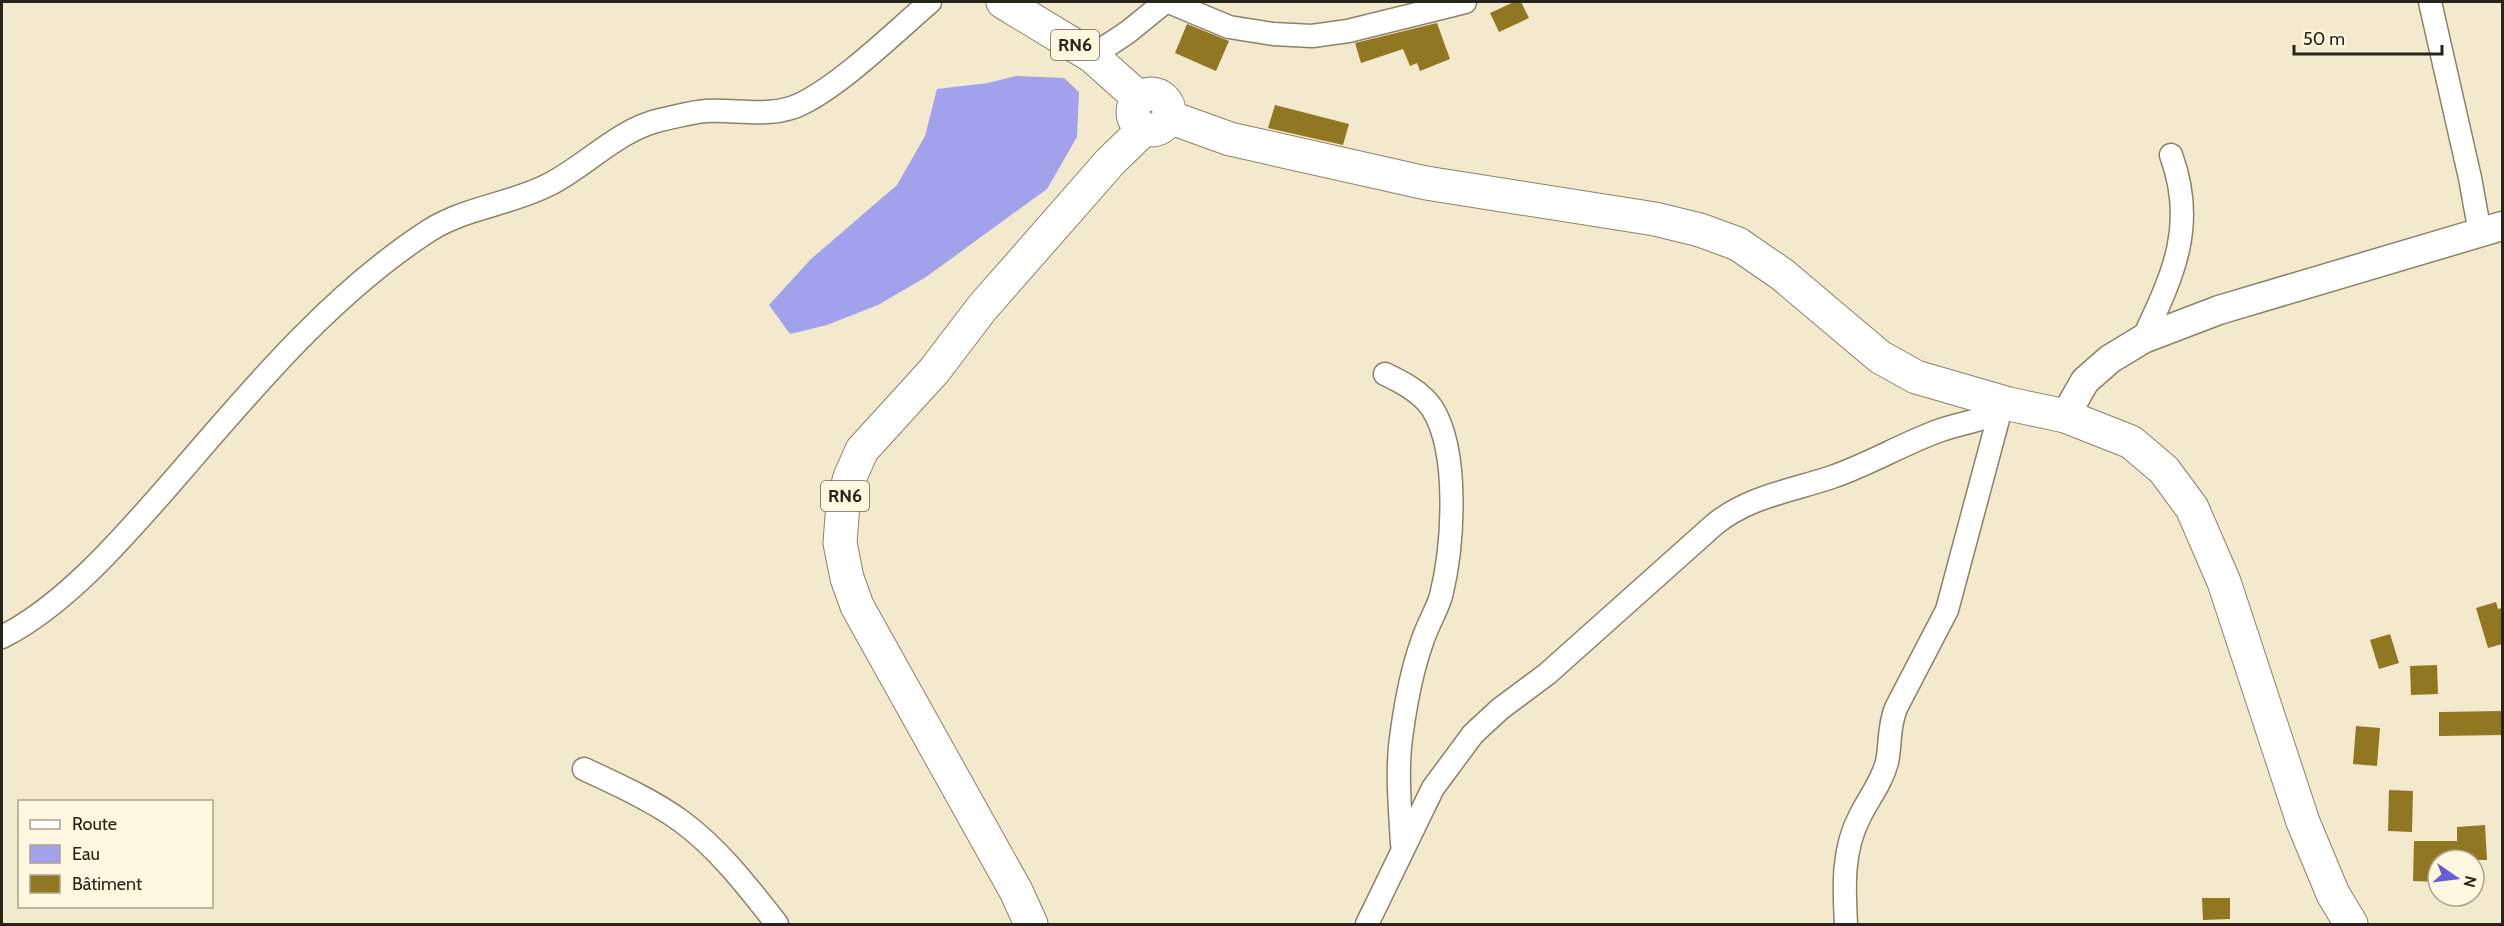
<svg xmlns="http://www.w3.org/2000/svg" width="2504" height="926" font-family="Cabin,sans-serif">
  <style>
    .water { fill: #a1a2eb }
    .building { fill: #917722 }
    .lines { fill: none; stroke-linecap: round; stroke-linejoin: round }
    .minor-casing { stroke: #8b8268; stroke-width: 25 }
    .tertiary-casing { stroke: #8b8268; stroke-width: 31 }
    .secondary-casing { stroke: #8b8268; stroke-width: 35 }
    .trunk-casing { stroke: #8b8268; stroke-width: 35 }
    .minor { stroke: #fff; stroke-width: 22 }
    .tertiary { stroke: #fff; stroke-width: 28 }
    .secondary { stroke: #fff; stroke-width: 33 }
    .trunk { stroke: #fff; stroke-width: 33 }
    .labels { text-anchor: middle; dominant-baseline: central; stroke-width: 4.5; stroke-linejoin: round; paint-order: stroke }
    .shield { fill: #fff7df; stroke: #686354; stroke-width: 1.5 }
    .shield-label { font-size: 18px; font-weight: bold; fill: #272419 }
  </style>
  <rect width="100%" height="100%" fill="#f3e9cc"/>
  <!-- water -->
  <path class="water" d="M1016,76l48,2 15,14 -2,45 -30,52 -121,88 -48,28 -51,20 -37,9 -21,-29 42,-46 86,-74 28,-49 12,-47 51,-6z"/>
  <!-- building -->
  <g class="building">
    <path d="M1514,2h7l8,16 -30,14 -9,-19z"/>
    <path d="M1437,23l13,36 -30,12 -3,-8 -7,3 -7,-17 -42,14 -6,-20z"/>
    <path d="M1187,24l42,17 -13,30 -41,-18z"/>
    <path d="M1275,105l74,19 -6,21 -75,-17z"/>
    <path d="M2496,602l2,7 4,-1v36l-14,4 -12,-40z"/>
    <path d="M2390,634l9,29 -20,6 -9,-29z"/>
    <path d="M2437,665l1,29 -27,1 -1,-29z"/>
    <path d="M2502,711v24l-63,1v-24z"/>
    <path d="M2356,726l24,2 -3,38 -24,-2z"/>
    <path d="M2389,790l24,1 -1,41 -24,-1z"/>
    <path d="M2485,825l2,35h-49v22l-25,-1 1,-40h43v-14z"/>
    <path d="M2202,898h28v21l-27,1z"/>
  </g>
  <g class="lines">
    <!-- minor casing -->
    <g class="minor-casing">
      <g id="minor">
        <path d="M1169,2l60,25 44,7 39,2 36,-5 117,-29"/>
        <path d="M2430,2l40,176 10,55"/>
        <path d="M1092,56l36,-24 37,-30"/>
        <path d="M2143,339c30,-64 54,-113 28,-184"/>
        <path d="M1385,374c17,8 36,18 47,34 28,44 21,140 9,188 -5,16 -14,30 -19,46 -10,28 -16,60 -20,89 -6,37 -2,76 0,113"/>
        <path d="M2,637c68,-34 132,-112 182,-169 73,-85 151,-177 246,-238 37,-23 82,-26 120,-46 37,-19 68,-54 110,-64 15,-3 31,-8 46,-9 32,-2 67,8 97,-8 41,-21 91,-70 127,-101"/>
        <path d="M584,769c32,15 68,31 97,52 38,28 67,66 96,103"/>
        <path d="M1367,924l66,-136 40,-54 27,-25 47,-35 168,-150c35,-28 76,-33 117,-47 38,-13 72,-34 109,-47 23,-8 50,-10 68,-26"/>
        <path d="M1846,924c-2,-37 -4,-74 14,-108 9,-18 22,-34 27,-54 4,-19 1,-34 9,-54l51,-98 53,-198"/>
      </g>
    </g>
    <!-- tertiary casing -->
    <g class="tertiary-casing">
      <path id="tertiary" d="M2065,416l20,-35 25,-22 33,-20 76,-29 283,-84"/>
    </g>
    <!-- secondary casing -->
    <g class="secondary-casing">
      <path id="secondary" d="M1169,117l61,22 196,44 229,36 45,11 38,14 45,31 97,82 36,20 93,27 56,12 66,26 33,28 28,38 32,74 79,240 30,72 18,30"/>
    </g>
    <!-- trunk casing -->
    <g class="trunk-casing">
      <g id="trunk">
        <path d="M1003,2l89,54 47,42"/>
        <circle cx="1151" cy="112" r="18"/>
        <path d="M1031,924l-15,-33 -159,-285 -10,-28 -7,-35 3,-40 7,-26 12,-27 72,-79 48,-63 128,-146 34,-33"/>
      </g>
    </g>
    <!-- minor -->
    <use href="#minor" class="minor"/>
    <!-- tertiary -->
    <use href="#tertiary" class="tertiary"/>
    <!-- secondary -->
    <use href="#secondary" class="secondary"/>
    <!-- trunk -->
    <use href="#trunk" class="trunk"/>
  </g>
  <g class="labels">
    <!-- shield labels -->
    <g class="shield">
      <rect x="1051" y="30" width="48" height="30" rx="4.5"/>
      <rect x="821" y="481" width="48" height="30" rx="4.5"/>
    </g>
    <g class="shield-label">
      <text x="1075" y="45">RN6</text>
      <text x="845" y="496">RN6</text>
    </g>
  </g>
  <!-- border -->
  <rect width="2504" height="926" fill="none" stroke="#272419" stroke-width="6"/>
  <!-- legend -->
  <rect x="18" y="800" width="195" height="108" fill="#fff7df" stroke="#a9a390" stroke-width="1.5"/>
  <rect x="30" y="820" width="30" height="9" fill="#ffffff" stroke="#a9a390" stroke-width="1.5"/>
  <text x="72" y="830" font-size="18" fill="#272419">Route</text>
  <rect x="30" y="845" width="30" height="18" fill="#a1a2eb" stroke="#a9a390" stroke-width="1.5"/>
  <text x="72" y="860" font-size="18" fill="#272419">Eau</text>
  <rect x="30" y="875" width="30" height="18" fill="#917722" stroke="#a9a390" stroke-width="1.5"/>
  <text x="72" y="890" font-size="18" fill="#272419">Bâtiment</text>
  <!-- north arrow -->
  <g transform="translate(2456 878) rotate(104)"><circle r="28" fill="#fff7df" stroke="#a9a390" stroke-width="1.5"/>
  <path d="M0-4.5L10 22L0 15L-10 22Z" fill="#685dd6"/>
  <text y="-9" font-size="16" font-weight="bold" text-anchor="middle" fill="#272419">N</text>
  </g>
  <!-- scale -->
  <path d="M2294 45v9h148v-9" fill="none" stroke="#272419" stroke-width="3"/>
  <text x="2303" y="45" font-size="18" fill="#272419" stroke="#fff7df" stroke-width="4.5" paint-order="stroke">50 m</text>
</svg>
